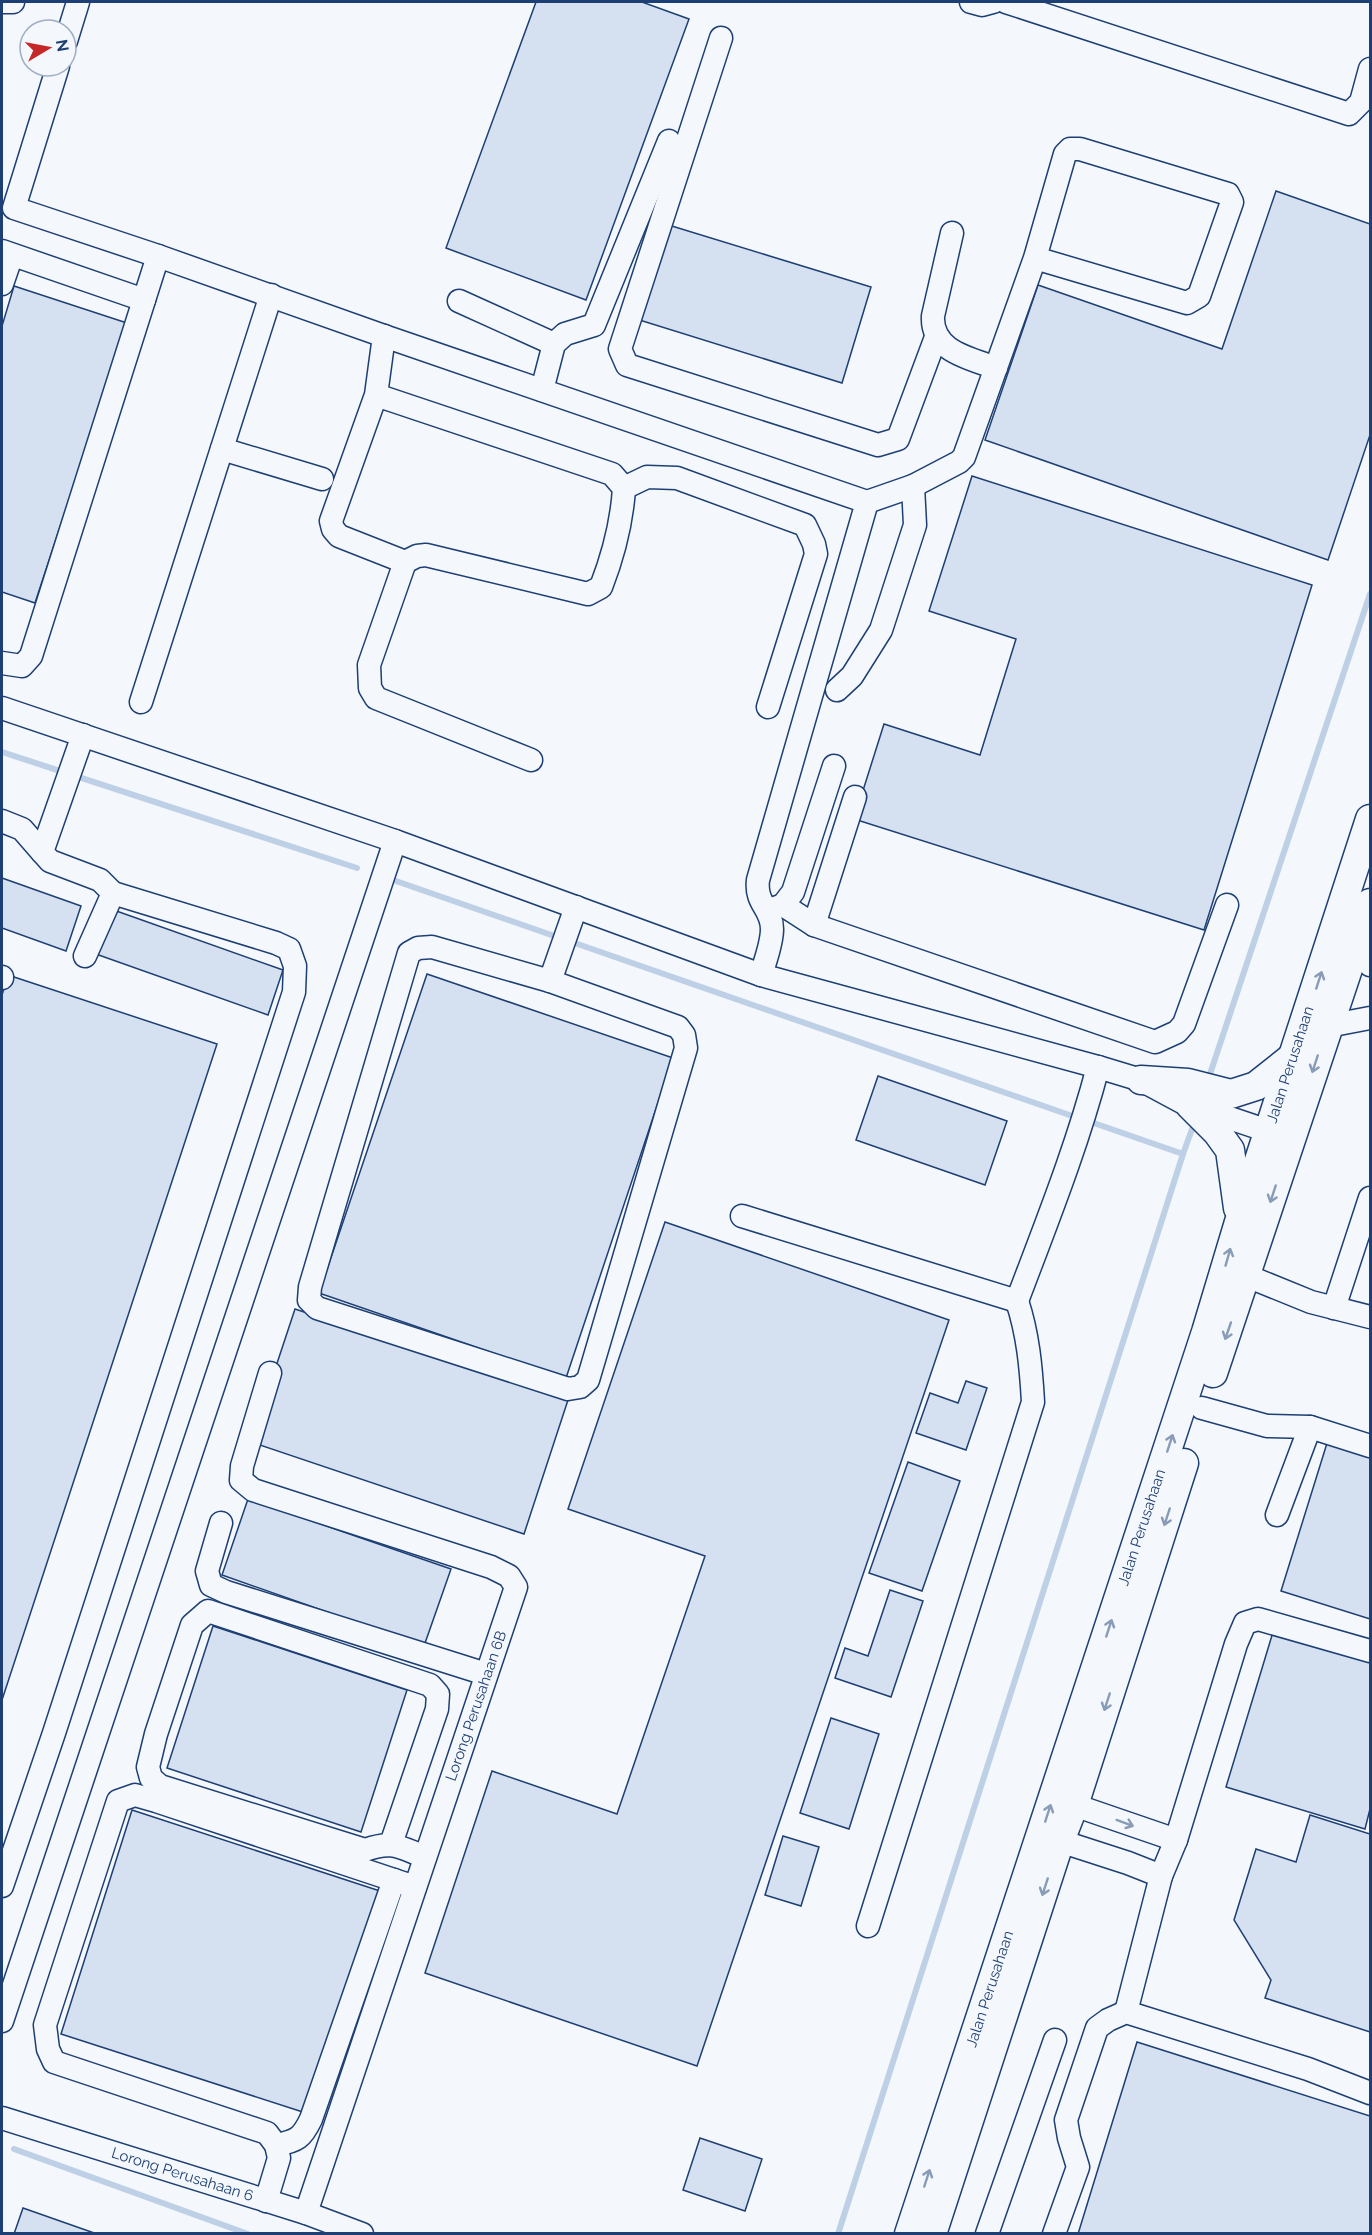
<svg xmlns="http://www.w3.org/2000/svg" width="1372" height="2235" font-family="Raleway,sans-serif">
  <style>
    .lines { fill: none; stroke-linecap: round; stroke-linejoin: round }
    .stream { stroke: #bed0e5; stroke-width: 6 }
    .building { fill: #d5e0f0; stroke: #1d3f73; stroke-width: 1.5 }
    .minor-casing { stroke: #1d3f73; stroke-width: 25 }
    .major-casing { stroke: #1d3f73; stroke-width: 31 }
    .minor { stroke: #f4f7fb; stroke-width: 22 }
    .major { stroke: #f4f7fb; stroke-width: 28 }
    .oneway { stroke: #889bb7 }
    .labels { text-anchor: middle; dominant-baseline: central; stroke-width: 4.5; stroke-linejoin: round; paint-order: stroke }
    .street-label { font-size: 15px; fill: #1d3f73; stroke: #f4f7fb }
  </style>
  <rect width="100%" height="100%" fill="#f4f7fb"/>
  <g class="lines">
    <!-- stream -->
    <g class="stream">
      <path d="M2,752l355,116"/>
      <path d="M393,880l167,58"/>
      <path d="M569,941l509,177"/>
      <path d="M1208,1080l162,-486"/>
      <path d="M1183,1154l12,-33"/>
      <path d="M14,2149l234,85"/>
      <path d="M838,2234l345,-1080 -95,-33"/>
    </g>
  </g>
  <!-- building -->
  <g class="building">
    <path d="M536,2h106l47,17 -103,281 -140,-52z"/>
    <path d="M1276,191l94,33v211l-42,125 -343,-120 53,-155 184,64z"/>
    <path d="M662,223l209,64 -29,96 -209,-65z"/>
    <path d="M14,286l113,37 -92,280 -33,-11v-266z"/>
    <path d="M972,476l340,109 -108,345 -350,-111 30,-95 96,31 36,-116 -87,-28z"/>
    <path d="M2,878l79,28 -15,45 -64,-23z"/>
    <path d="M108,908l175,62 -15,45 -175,-62z"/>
    <path d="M427,974l246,84 -107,320 -247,-85z"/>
    <path d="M8,975l209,69 -215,656v-705z"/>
    <path d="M878,1076l129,45 -22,64 -129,-45z"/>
    <path d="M665,1222l284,98 -252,746 -272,-93 67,-202 125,43 88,-258 -137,-47z"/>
    <path d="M295,1309l273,91 -44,134 -273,-92z"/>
    <path d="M966,1381l21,7 -21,62 -50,-17 14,-40 28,10z"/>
    <path d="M1328,1440l42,14v165l-89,-28z"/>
    <path d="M908,1462l52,19 -38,110 -53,-18z"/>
    <path d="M248,1499l203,70 -27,77 -202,-71z"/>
    <path d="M890,1590l33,11 -32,96 -56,-19 10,-30 23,8z"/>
    <path d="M213,1626l194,64 -46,142 -194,-64z"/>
    <path d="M1273,1632l97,29v148l-5,20 -139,-42z"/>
    <path d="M831,1718l48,16 -30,95 -49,-16z"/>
    <path d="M132,1810l248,81 -71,223 -248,-80z"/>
    <path d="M1310,1815l60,19v198l-105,-34 6,-18 -37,-60 22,-71 40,13z"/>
    <path d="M783,1836l36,11 -18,59 -36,-11z"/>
    <path d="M1137,2042l233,74v118h-292z"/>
    <path d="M700,2138l62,21 -17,52 -62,-21z"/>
    <path d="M23,2208l74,26h-83z"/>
  </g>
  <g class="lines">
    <!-- minor casing -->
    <g class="minor-casing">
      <g id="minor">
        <path d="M2,2h11"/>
        <path d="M971,2l11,3 11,-3"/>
        <path d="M1006,2l343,112 12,-12 9,-33"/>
        <path d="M721,38l-101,311 7,16 251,80 20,-6 38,-102"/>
        <path d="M66,41l12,-39"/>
        <path d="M58,66l-44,142 144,48 226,80 483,166 -109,378c-3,24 14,28 14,49 0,15 -7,32 -11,46"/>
        <path d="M952,233l-19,83c-2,35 36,42 63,52"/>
        <path d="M2,251l142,49"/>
        <path d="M2,284l10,-29"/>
        <path d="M459,301l95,43"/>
        <path d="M542,390l12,-46 11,-10 29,-9 75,-184"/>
        <path d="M376,395l236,79 12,14c-2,33 -11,68 -23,99l-13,7 -162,-39 -9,1 -12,6 -66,-26 -6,-7 -2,-8 45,-126 8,-59"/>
        <path d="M222,449l100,30"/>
        <path d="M624,488l23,-11 30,1 128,47 9,19 2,10 -48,153"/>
        <path d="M867,502l46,-16 46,-24 5,-5 71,-199 30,-104 5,-5h10l148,45 4,8 -33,94 -12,7 -152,-45"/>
        <path d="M405,562l-36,103 1,23 6,10 155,62"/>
        <path d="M2,663l20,3 9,-10 127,-400"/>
        <path d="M837,690l15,-14 29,-46 34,-105 -2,-39"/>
        <path d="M141,702l130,-407"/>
        <path d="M2,708l393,133 366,134 337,92 43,13 41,22 101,34"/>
        <path d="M83,735l-41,117 8,9 50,19 13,13 -28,63"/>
        <path d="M2,821l20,8 20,23"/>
        <path d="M783,905l31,20 341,117 22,-10 7,-8 43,-119"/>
        <path d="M769,910l14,-5 10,-13 41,-126"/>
        <path d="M814,925l41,-128"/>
        <path d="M432,947l118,34 128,46 6,8 2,13 -98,332 -8,7 -12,2 -251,-81 -8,-8 1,-13 99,-334 9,-5z"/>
        <path d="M1355,949l15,16"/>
        <path d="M2,978v-1"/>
        <path d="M550,981l26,-74"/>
        <path d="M1328,1026l42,-8"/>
        <path d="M742,1216l275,85c29,-77 60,-154 81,-234"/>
        <path d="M1247,1276l64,26 59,15"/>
        <path d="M1334,1308l36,-110"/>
        <path d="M270,1373l-28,93 -1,14 12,10 238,77 18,9 7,11 -210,626"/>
        <path d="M1202,1408l65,18 43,1 60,19"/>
        <path d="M1277,1515l33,-88"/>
        <path d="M221,1523l-14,48 4,14 15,7 260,82"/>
        <path d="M1074,1805l102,35"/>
        <path d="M1060,1841l68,22 33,13"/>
        <path d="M391,1844l46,-135 1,-15 -8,-9 -222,-74 -16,14 -36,109 -8,33 3,11 9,8 205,64c28,-10 34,-3 60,7"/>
        <path d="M2,1886l52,-153 240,-741 1,-26 -6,-17 -13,-6 -163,-50"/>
        <path d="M868,1926l165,-524c-2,-35 -5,-68 -16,-101"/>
        <path d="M1126,2012l35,-136 15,-36 60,-196 9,-21 13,-4 112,32"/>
        <path d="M2,2021l393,-1180"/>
        <path id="s1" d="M2,2118l304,95 56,21"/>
        <path d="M276,2145c21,-4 26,-7 35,-26l83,-239"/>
        <path d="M266,2201l13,-43 -3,-13 -9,-12 -213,-71 -6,-13 -3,-24 73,-224 17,-6 21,6 259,86"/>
        <path d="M987,2234l68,-194"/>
        <path d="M1054,2234l24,-67 -9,-29 -3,-18 31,-92 11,-8 18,-8 182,57 62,24"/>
      </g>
    </g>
    <!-- major casing -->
    <g class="major-casing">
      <g id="major">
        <path d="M1141,1080l47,3 43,11 25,-8 39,-31"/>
        <path d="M1190,1105l27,27 13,18 8,58"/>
        <path d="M1213,1373l157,-470"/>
        <path id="s2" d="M909,2234l297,-902 33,-110 131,-403"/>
        <path d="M932,2234l128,-393 14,-36 110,-342"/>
      </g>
    </g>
    <!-- minor -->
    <use href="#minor" class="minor"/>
    <!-- major -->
    <use href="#major" class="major"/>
  </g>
  <!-- one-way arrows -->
  <defs><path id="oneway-shaft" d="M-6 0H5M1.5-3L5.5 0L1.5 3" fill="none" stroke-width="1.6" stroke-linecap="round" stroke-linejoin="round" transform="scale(1.5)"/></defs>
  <g class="oneway">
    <use href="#oneway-shaft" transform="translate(1319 980) rotate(-72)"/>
    <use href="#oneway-shaft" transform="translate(1315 1064) rotate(108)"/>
    <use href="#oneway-shaft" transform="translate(1273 1194) rotate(108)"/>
    <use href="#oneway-shaft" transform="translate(1228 1257) rotate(-74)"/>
    <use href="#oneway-shaft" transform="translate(1228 1331) rotate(109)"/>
    <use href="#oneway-shaft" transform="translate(1170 1443) rotate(-72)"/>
    <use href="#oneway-shaft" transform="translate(1167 1517) rotate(108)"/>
    <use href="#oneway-shaft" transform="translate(1109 1628) rotate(-72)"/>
    <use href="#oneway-shaft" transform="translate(1107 1702) rotate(108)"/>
    <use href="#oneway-shaft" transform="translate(1048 1813) rotate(-72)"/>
    <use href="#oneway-shaft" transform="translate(1125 1823) rotate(20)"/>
    <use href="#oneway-shaft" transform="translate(1045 1887) rotate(108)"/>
    <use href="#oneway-shaft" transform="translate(927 2178) rotate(-72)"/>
  </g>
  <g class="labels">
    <!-- street labels -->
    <g class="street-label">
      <text stroke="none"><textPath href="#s2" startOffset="1230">Jalan Perusahaan</textPath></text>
      <text stroke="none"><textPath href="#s2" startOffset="744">Jalan Perusahaan</textPath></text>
      <text transform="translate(476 1706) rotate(-71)">Lorong Perusahaan 6B</text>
      <text stroke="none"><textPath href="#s2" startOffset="258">Jalan Perusahaan</textPath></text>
      <text stroke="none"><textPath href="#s1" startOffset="189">Lorong Perusahaan 6</textPath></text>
    </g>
  </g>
  <!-- border -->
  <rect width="1372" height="2235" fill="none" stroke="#1d3f73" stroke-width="6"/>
  <!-- north arrow -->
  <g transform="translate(48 48) rotate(80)"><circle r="28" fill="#f4f7fb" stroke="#9eadc5" stroke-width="1.5"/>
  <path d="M0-4.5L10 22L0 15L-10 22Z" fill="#c62828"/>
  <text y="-9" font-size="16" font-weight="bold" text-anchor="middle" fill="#1d3f73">N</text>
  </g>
</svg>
